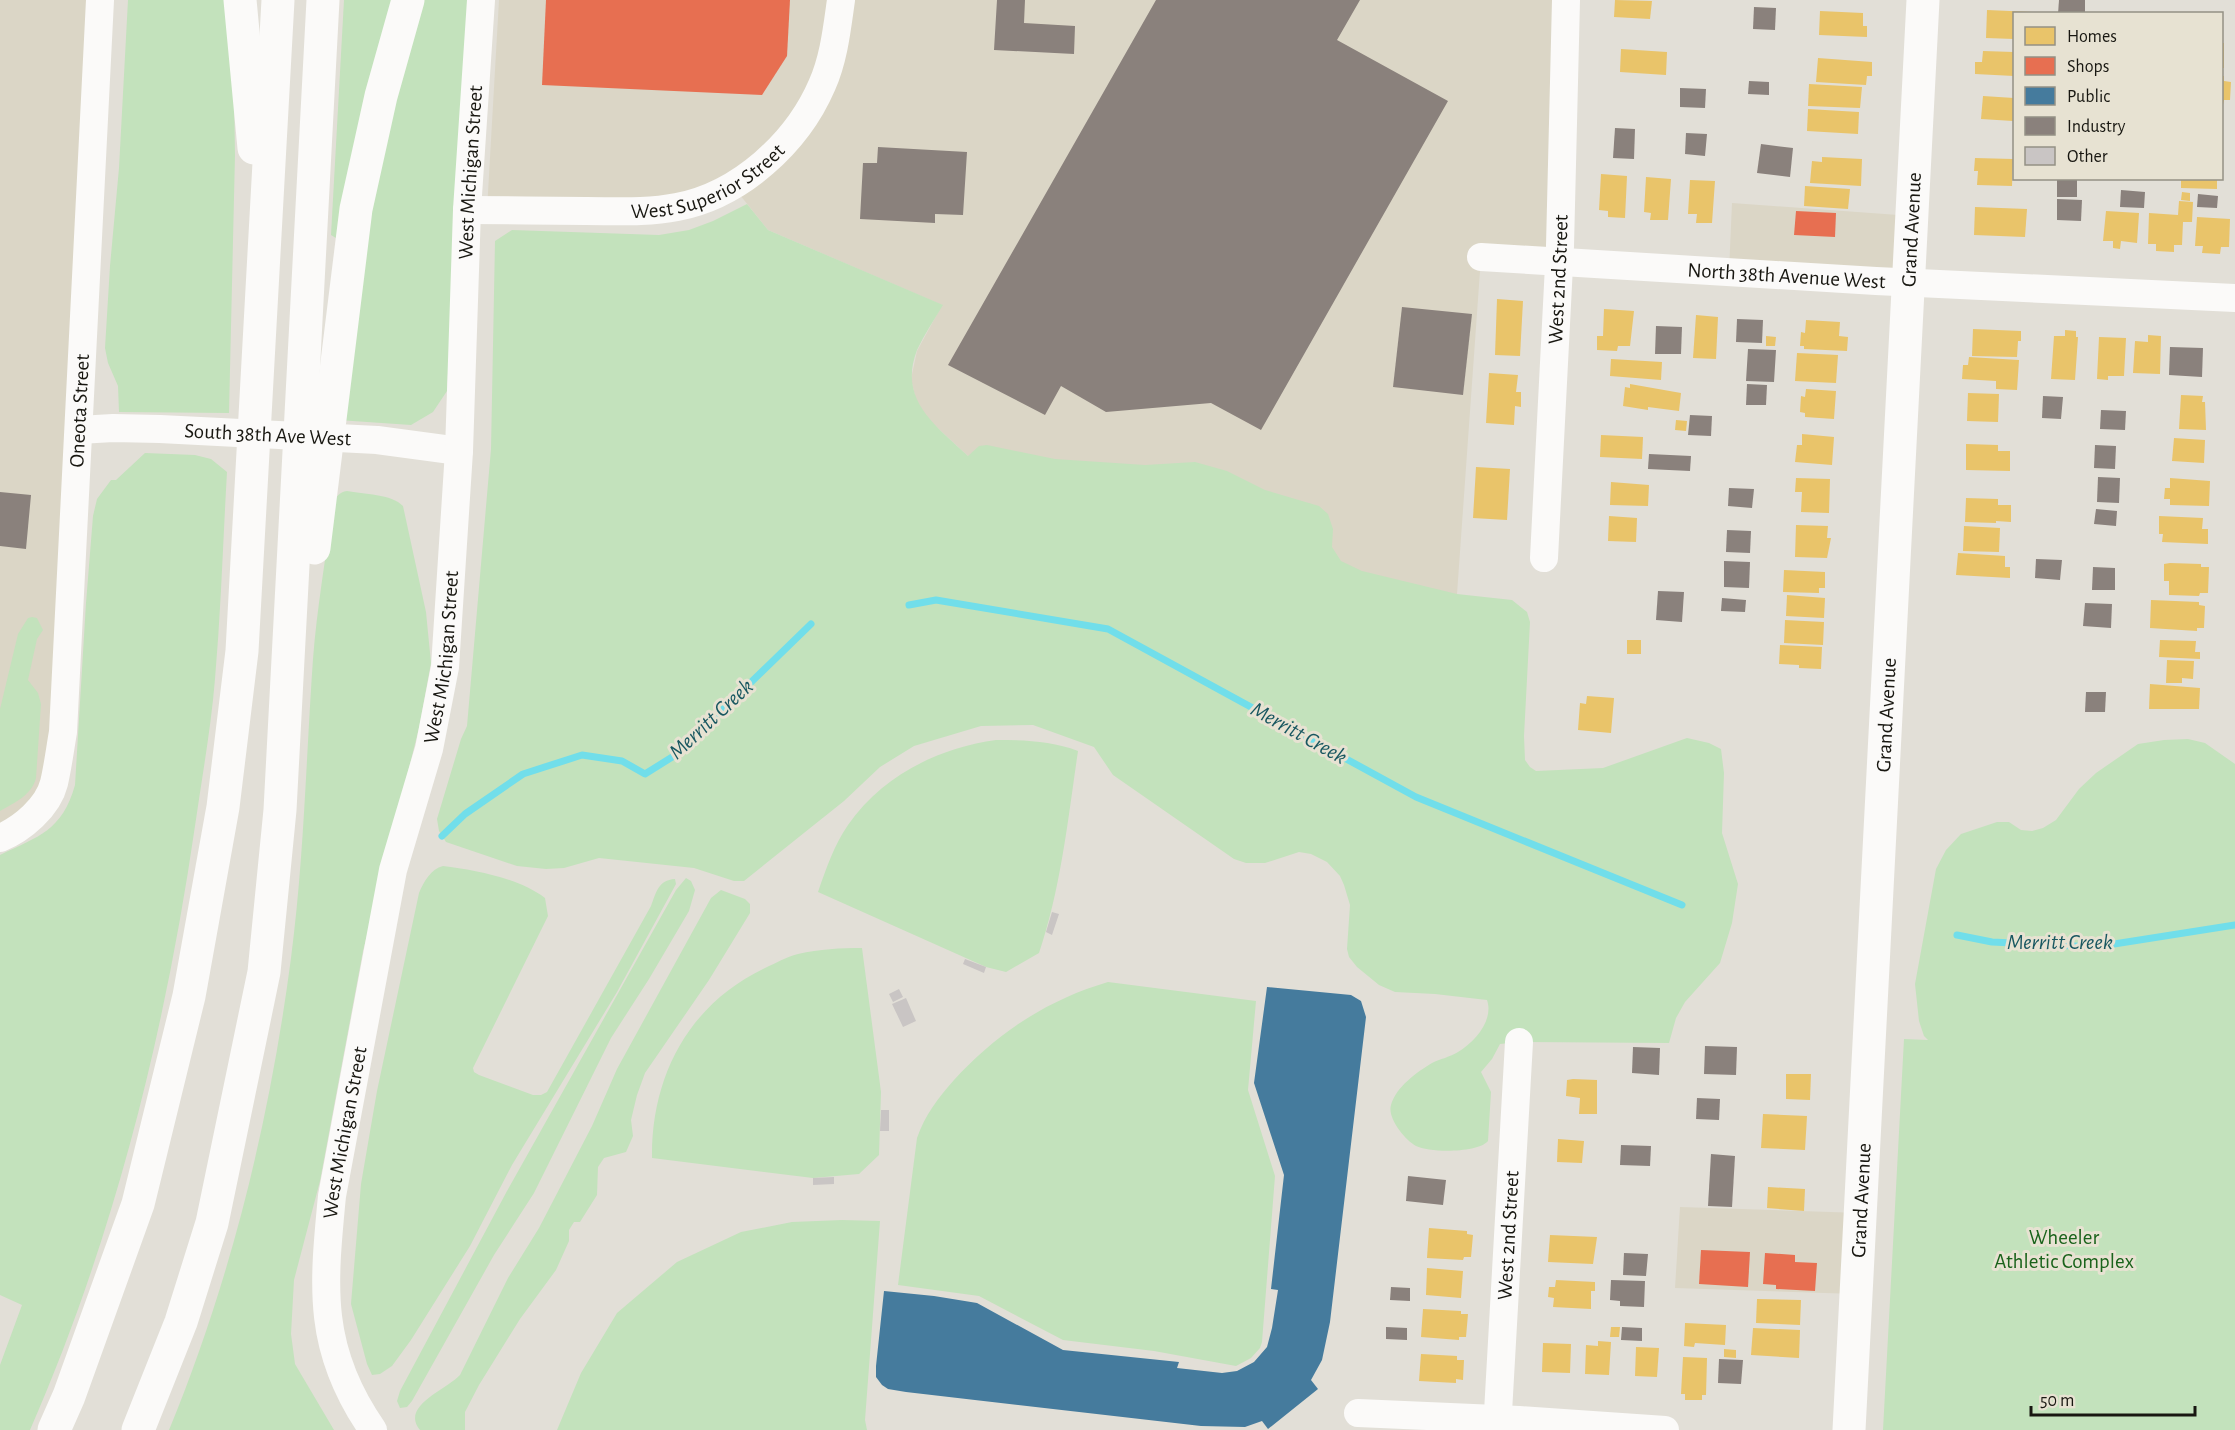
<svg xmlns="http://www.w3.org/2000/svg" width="2235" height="1430" font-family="'Alegreya Sans',sans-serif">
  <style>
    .built { fill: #dbd6c6 }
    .green { fill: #c3e2bc }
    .homes { fill: #e9c46a }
    .shops { fill: #e76f51 }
    .public { fill: #457b9d }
    .industry { fill: #8a817c }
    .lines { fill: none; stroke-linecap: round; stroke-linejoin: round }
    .stream { stroke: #71deea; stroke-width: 7 }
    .building { fill: #c9c5c4 }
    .minor { stroke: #fbfaf9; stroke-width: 28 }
    .major { stroke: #fbfaf9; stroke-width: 33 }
    .highway { stroke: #fbfaf9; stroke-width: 33 }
    .labels { text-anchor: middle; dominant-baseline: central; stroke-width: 6; stroke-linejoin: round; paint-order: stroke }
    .street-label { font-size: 21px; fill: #181711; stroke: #e7e2d2 }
    .park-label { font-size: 21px; fill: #1a631b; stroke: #e7e2d2 }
    .water-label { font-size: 22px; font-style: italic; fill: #185760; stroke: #e7e2d2 }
  </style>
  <rect width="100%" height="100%" fill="#e2dfd7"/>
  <!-- built -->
  <g class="built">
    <path d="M0,0h100l-46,786 -54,55z"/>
    <path d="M499,0h1067l-6,246 -79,11 -24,337 -41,203 -448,-341 -38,-35 -13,-17 -6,-25 6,-28 25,-46 -174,-75 -36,-45 -14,8 -231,17z"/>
    <path d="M1732,203l180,13 -3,67 -180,-11z"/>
    <path d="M1680,1207l180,6 -4,81 -181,-6z"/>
  </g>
  <!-- green -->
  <g class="green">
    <path d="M128,0h100l6,93 1,62 -6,258 -110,-1 -1,-26 -10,-23 -3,-15 5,-82 9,-98z"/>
    <path d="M344,0h52l-60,238 -5,-3z"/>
    <path d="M417,0h52l-22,391 -14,21 -22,13 -73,-5 23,-186z"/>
    <path d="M747,204l21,26 175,75c-9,15 -19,30 -26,45 -19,50 18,75 51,106l11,-10 8,-1 68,14 90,6 50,-3 32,9 38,19 54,16 9,8 5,15 -1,18 9,14 21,10 95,23 55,6 15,12 3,10 -6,114 1,24 5,7 6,4 67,-3 84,-30 22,5 12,6 3,24 -2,60 16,51 -6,39 -12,40 -35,39 -9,16 -7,25 -150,-1 -19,2 -8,15 -11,13 10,20 -3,49c-10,12 -58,12 -72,5 -11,-6 -29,-28 -25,-41 5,-18 26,-33 41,-42 8,-4 18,-6 26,-11 17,-10 36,-32 29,-52l-52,-6 -40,-2 -16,-7 -22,-18 -8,-10 -2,-8 3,-44 -6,-20 -4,-9 -13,-14 -16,-8 -12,-2 -34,11h-19l-12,-4 -121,-84 -19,-28 -61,-22 -52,1 -67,20 -34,21 -36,34 -100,80h-10l-40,-13 -95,-10 -35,10 -18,1 -29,-3 -71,-24 -7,-11 -2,-12 24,-80 6,-13 24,-277 4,-208 17,-11 147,5 30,-5 24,-9z"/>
    <path d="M145,453l50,2 16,4 16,13c-4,69 -6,138 -12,207 -4,49 -13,98 -20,147 -30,207 -81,412 -165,604h-30v-65l22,-60 -22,-10v-440c39,-19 62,-24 75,-70l11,-182 7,-87 4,-17 14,-19h5z"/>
    <path d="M347,491c16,3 45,3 56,15l23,106 5,51 -12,65 -56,223 -43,230 -26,99 -3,54 4,30 39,66h-165c62,-150 101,-311 122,-472 13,-99 15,-199 22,-299 4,-51 13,-103 20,-155 3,-7 6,-12 14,-13z"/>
    <path d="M32,617l5,1 6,12 -6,9 -9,41 10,13 3,11 -5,74c-4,17 -22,25 -36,33v-102l18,-75 10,-16z"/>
    <path d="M2188,739l17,4 30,21v666h-352l21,-391 24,1 -4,-4 -5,-15 -4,-37 21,-115 10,-19 15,-16 36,-12h12l12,8 11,1 11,-3 13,-8 23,-31 17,-16 42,-29 26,-4z"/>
    <path d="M996,740c28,0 56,1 82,11 -10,68 -17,137 -39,202l-33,19 -20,-5 -168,-75c8,-23 16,-47 30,-67 34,-49 90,-77 148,-85z"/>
    <path d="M443,866c32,4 76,12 102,32l3,18 -75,152 1,4 5,3 54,20h8l6,-3 104,-186c5,-13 7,-26 24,-27l1,5 -59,108 -105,173 -42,81 -59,94 -19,26 -12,8 -8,1 -5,-11 -16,-60 10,-120 16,-93 42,-198c5,-12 12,-24 24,-27z"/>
    <path d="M686,878l5,3 4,9 -6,21 -40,68 -38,59 -77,155 -40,62 -82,146 -5,6 -7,1 -3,-7 3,-10 107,-200 169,-301z"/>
    <path d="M721,890l24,9 5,5v9l-41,67 -64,93 -8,22 -6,25 2,16 -7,16 -22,6 -6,9 -1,28 -17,27h-6l-5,8v11l-13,29 -36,49 -41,66 -14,27v18h-45c-20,-24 26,-40 40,-55l48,-97 31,-50 53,-102 25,-57 94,-171z"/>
    <path d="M862,948l19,144 -2,63 -20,19 -46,4 -161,-20c-1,-82 37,-154 113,-190 11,-5 21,-11 33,-14 22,-5 42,-6 64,-6z"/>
    <path d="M1108,982l148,19 -8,89 27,86 -13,166 -2,6 -9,10 -15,8 -82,-15 -91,-11 -84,-44 -81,-11 19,-147c8,-23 21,-40 37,-58 43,-47 93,-80 154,-98z"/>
    <path d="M842,1220l38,1 -15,199 2,10h-310l24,-57 36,-60 60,-51 64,-30 51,-10z"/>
  </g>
  <!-- homes -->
  <g class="homes">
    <path d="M1615,0l37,1 -2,18 -36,-2z"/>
    <path d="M1987,10l46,2v2h-19v25l-28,-1z"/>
    <path d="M1820,11l43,2v13h4v11l-48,-2z"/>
    <rect x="2222" y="43" width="2" height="25"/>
    <path d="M1621,49l46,3 -1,23 -46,-3z"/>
    <path d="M1983,51l31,1v24l-39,-2v-12h7z"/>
    <path d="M1818,58l54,4v14h-5l-1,9 -50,-3z"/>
    <path d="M2222,76h2v5l7,1 -1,18h-6l-1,5h-1z"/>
    <path d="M1809,84l53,3 -2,21 -52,-2z"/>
    <path d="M1983,96l31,2 -1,23 -32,-2z"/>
    <path d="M1808,109l51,3 -1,22 -51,-3z"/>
    <path d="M1822,157l40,2 -1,27 -51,-3 2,-22 10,1z"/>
    <path d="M1975,158l38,1 -1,27 -35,-1 1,-14h-4z"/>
    <path d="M1601,174l26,2 -2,42 -17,-1v-6l-9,-1z"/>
    <path d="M1646,177l25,2 -3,41h-18l1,-7 -7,-1z"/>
    <path d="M2181,178h36v11l-36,-1z"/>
    <path d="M1690,180l25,1 -3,42h-16l1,-9h-9z"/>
    <path d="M1805,186l45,3 -2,20 -44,-3z"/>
    <path d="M2182,192l8,1v8l-9,-1z"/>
    <path d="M2179,201l14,1 -1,20h-9l-1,23h-8v7l-18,-1v-7h-8l1,-31 29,2z"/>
    <path d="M1975,207l52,2 -2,28 -51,-2z"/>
    <path d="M2106,211l33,2 -2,30 -16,-2 -1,8 -7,-1v-7h-10z"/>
    <path d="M2197,217l33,2 -1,28h-8l-1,7 -18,-1 1,-7h-8z"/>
    <path d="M1497,299l26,2 -3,55 -25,-1z"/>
    <path d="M1604,309l30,2 -4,35h-12l-1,5 -20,-1v-14h6z"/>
    <path d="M1696,315l22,2 -2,42 -23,-1z"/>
    <path d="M1806,320l34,2 -1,14 9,1 -1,14 -43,-2v-3h-4l1,-14 4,1z"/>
    <path d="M1973,329l48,2v10h-3l-1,16 -45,-1z"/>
    <path d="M2065,330l11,1v6h2l-3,43 -24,-1 3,-43h11z"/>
    <path d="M2148,335l13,1 -1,38 -27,-1 2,-32 13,1z"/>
    <path d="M1766,336l10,1 -1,9h-9z"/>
    <path d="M2099,337l27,1 -2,38h-16v4l-11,-1z"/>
    <path d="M1797,353l41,2 -2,28 -41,-2z"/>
    <path d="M1969,357l50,3 -2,30 -21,-1v-8l-34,-2 1,-14h5z"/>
    <path d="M1611,359l51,3 -1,18 -51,-4z"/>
    <path d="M1489,373l29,2 -2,17h5v15l-6,-1 -1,19 -28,-2z"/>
    <path d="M1630,384l51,9 -2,18 -31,-4v3l-25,-4 2,-19 5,1z"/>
    <path d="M1806,389l30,2 -2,28 -29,-2v-4l-5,-1 1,-16 4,1z"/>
    <path d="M1968,393l31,1 -1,28 -31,-1z"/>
    <path d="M2181,395l22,1 -1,6h3l1,28 -27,-1z"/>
    <path d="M1676,420l11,1 -1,10 -11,-1z"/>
    <path d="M1802,434l32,3 -2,28 -37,-3 2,-17h5z"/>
    <path d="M1601,435l42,2 -1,22 -42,-2z"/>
    <path d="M2174,438l31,2 -1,23 -32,-2z"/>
    <path d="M1966,444l32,1v6h12v20l-44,-1z"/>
    <path d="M1476,467l34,2 -3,51 -34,-2z"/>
    <path d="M1796,478l34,1 -1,34 -28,-1 1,-20h-7z"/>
    <path d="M2170,478l40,3 -1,25 -39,-1v-6h-6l1,-11h5z"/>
    <path d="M1611,482l38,3 -1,21 -38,-1z"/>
    <path d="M1966,498l32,1v6h13v17l-15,-1v2l-31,-1z"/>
    <path d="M1609,516l28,2 -1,24 -28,-1z"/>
    <path d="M2159,516l44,2 -1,11h6v15l-46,-2 1,-8h-4z"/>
    <path d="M1796,525l32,1 -1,12h4l-4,20 -32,-1z"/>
    <path d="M1964,526l36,2 -1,24 -36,-1z"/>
    <path d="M1958,553l47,3v11h5v11l-54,-3z"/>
    <path d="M2170,563l31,1v3h8l-1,26h-8l-1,3 -30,-1v-14h-5v-17z"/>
    <path d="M1784,570l41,2v16h-6v5l-36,-1z"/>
    <path d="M1787,595l38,3 -1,20 -38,-2z"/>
    <path d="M2151,600l48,2v3l6,1 -1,22h-7v3l-47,-3z"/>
    <path d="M1785,620l39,2 -1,23 -39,-2z"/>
    <rect x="1627" y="640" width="14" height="14"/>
    <path d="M2160,640l36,1 -1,11h5v7l-41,-2z"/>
    <path d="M1780,645l42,2 -1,22 -22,-1v-3l-20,-1z"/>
    <path d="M2167,660l27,1 -1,18 -11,-1v5h-16z"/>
    <path d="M2150,684l50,4 -1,21h-50z"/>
    <path d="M1587,696l27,2 -3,35 -33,-3 2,-27 6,1z"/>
    <path d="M1786,1074h25l-1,26 -24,-1z"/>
    <path d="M1573,1079l24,1v34h-18l1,-16 -14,-2 1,-16z"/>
    <path d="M1763,1114l44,2 -2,34 -44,-2z"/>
    <path d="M1558,1139l26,2 -2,22 -25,-1z"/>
    <path d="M1768,1187l37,2 -1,22 -37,-3z"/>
    <path d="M1429,1228l38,3v3l6,1 -2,22h-7l-1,3 -36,-2z"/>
    <path d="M1550,1235l47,2 -4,27 -45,-2z"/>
    <path d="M1427,1268l36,3 -2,27 -35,-3z"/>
    <path d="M1556,1280l39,2v9h-4v18l-38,-2 1,-9 -6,-1 1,-10h6z"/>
    <path d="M1757,1299l44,1 -1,25 -44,-2z"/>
    <path d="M1423,1309l38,2v3h7l-2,23h-7v3l-38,-3z"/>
    <path d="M1685,1323l41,2 -1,20 -30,-2 -1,4 -10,-1z"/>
    <path d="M1611,1327h9l-1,10h-9z"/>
    <path d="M1753,1328l47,2 -1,28 -48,-3z"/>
    <path d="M1598,1341l13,1 -2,33 -24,-1 1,-29 12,1z"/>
    <path d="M1543,1343l28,1 -1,29 -28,-1z"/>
    <path d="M1636,1347l23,1 -2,29 -22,-1z"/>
    <path d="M1724,1349l12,1v8l-12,-1z"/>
    <path d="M1421,1354l36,2v4h7l-1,20 -7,-1v4l-37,-2z"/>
    <path d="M1683,1357l24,1 -1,37h-4v5h-17v-6h-4z"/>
  </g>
  <!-- shops -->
  <g class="shops">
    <path d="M546,0h244l-3,56 -25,39 -220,-10z"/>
    <path d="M1796,211l40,2 -1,24 -41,-2z"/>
    <path d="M1701,1250l49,2 -2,35 -49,-3z"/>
    <path d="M1765,1253l30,2v7l22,1 -2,28 -39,-2v-4l-13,-1z"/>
  </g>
  <!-- public -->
  <path class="public" d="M1267,987l84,8 10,6 5,16 -36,305 -8,38 -11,20 7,9 -50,40 -6,-8 -17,6 -44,-1 -295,-34 -18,-3 -6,-4 -6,-8v-11l8,-75 50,5 43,7 86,47 116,12 -2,6 45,5 15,-2 17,-9 13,-15 5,-19 6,-38 -7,-1 13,-114 -30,-92z"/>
  <!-- industry -->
  <g class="industry">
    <path d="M997,0h28l-1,23 51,3 -1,28 -80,-4z"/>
    <path d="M1156,0h204l-23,40 111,61 -187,329 -50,-27 -105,9 -45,-26 -16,29 -97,-50z"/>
    <path d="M2059,0h26v14h-27z"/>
    <path d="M1754,7l22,1 -1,22 -22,-1z"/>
    <path d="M1749,81l20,1v13l-21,-1z"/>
    <path d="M1680,88l26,1 -1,19 -25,-1z"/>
    <path d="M1615,128l20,1 -1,30 -21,-1z"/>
    <path d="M1686,133l21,1 -2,22 -20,-2z"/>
    <path d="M1761,144l32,4 -3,29 -33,-4z"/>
    <path d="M878,147l89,5 -4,63 -28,-1v9l-75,-4 3,-56h14z"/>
    <rect x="2057" y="178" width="20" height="19"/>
    <path d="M2121,190l24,2 -1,16 -24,-1z"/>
    <path d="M2198,194l20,2 -1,12 -20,-1z"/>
    <path d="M2057,199l25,1 -1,21 -24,-1z"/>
    <path d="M1402,307l70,7 -9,81 -70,-8z"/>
    <path d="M1737,319l26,1 -1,23 -26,-1z"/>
    <path d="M1656,326l26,1 -1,27h-26z"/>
    <path d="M2170,347l33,1 -1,29 -33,-2z"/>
    <path d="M1748,349l28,1 -2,32 -28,-1z"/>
    <path d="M1747,384l20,1 -1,20h-20z"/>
    <path d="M2043,396l20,1 -2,22 -19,-1z"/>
    <path d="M2101,410l25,1 -1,19 -25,-1z"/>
    <path d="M1690,415l22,1 -1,20 -23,-1z"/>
    <path d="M2095,445l21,1 -1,23 -21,-1z"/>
    <path d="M1649,454l42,2 -1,15 -42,-2z"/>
    <path d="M2098,477l22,1 -1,25 -22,-1z"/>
    <path d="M1729,488l25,1 -2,19 -24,-2z"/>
    <path d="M0,492l31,3 -5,54 -26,-3z"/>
    <path d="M2096,509l21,2 -1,15 -22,-2z"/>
    <path d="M1727,530l24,1 -1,22 -24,-1z"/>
    <path d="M2036,559l26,1 -2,20 -25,-2z"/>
    <path d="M1724,561l26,1 -1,26 -25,-1z"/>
    <path d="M2093,567l22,1v22h-23z"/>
    <path d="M1658,591l26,1 -2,30 -26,-2z"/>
    <path d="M1722,598l24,2 -1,12 -24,-1z"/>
    <path d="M2085,603l27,1 -1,24 -28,-2z"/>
    <path d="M2086,692h20l-1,20h-20z"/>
    <path d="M1705,1046l32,1 -1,28 -32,-1z"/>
    <path d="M1633,1047l27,1 -1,27 -27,-2z"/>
    <path d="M1697,1098l23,1 -1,21 -23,-1z"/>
    <path d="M1621,1145l30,1 -1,20 -30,-1z"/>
    <path d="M1711,1154l24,2 -3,51 -24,-1z"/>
    <path d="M1408,1176l38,4 -3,25 -37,-4z"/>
    <path d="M1624,1253l24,1 -2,22 -23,-1z"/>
    <path d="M1611,1280l34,1 -1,26 -24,-1v-5l-10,-1z"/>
    <path d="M1391,1287l19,1v13l-20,-1z"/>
    <path d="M1386,1327l21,1v12l-21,-1z"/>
    <path d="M1622,1327l20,1v13l-21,-1z"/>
    <path d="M1719,1359l24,1 -2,24 -23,-1z"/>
  </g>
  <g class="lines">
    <!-- stream -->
    <g class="stream">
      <path d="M909,605l27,-5 172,29 308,168 266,108"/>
      <path d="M442,836l23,-22 58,-40 59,-19 40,6 23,13 32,-20 134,-130"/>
      <path d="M1957,935l35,7 103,5 140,-22"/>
    </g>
  </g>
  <!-- building -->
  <g class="building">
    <path d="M1052,912l7,2 -7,21 -6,-3z"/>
    <path d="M965,959l21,8 -2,6 -21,-9z"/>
    <path d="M899,989l4,8 -10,5 -4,-8z"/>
    <path d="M906,998l10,23 -13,6 -11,-23z"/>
    <path d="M881,1110h8v21h-9z"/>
    <path d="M834,1177v7l-21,1v-7z"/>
  </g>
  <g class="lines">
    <!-- minor -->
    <g class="minor">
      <path id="s1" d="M467,210c40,0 79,1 119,1 30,0 61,2 91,-4 63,-12 120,-64 145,-122 12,-27 15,-57 19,-85"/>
      <path id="s2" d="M1481,257l395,24 359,17"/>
      <path id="s3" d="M79,430l34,-2 47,1 217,11 82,11"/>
      <path id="s4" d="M1544,558l16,-312 6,-246"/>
      <path id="s5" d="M0,838c22,-9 48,-31 54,-55 4,-17 6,-34 9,-51l37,-732"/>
      <path d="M1358,1413l161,7 146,10"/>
      <path id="s6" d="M373,1430c-56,-80 -50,-142 -41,-234l61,-326 36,-121 16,-82 14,-216 8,-241 14,-210"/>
      <path id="s7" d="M1497,1430l22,-388"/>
    </g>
    <!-- major -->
    <path class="major" id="s8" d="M1849,1430l74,-1430"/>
    <!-- highway -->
    <g class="highway">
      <path d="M240,0l14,148"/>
      <path d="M314,548l42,-339 25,-113 27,-96"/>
      <path d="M54,1430l15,-34 69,-192 51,-208 34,-189 19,-156 36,-651"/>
      <path d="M138,1430l43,-108 31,-99 52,-251 16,-162 43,-810"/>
    </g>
  </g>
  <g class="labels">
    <!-- street labels -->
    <g class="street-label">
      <text stroke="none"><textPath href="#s6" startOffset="1281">West Michigan Street</textPath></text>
      <text stroke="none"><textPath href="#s1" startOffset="248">West Superior Street</textPath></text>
      <text stroke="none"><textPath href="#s8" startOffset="1202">Grand Avenue</textPath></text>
      <text stroke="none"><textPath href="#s2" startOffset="306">North 38th Avenue West</textPath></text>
      <text stroke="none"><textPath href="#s4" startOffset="279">West 2nd Street</textPath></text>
      <text stroke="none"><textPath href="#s5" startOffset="453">Oneota Street</textPath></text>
      <text stroke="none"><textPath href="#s3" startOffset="189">South 38th Ave West</textPath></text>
      <text stroke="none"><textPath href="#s6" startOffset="795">West Michigan Street</textPath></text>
      <text stroke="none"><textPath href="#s8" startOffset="716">Grand Avenue</textPath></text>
      <text stroke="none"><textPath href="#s6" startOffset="309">West Michigan Street</textPath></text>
      <text stroke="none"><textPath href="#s8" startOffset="230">Grand Avenue</textPath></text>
      <text stroke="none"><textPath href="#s7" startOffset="195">West 2nd Street</textPath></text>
    </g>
    <!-- park labels -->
    <g class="park-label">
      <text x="2064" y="1237">Wheeler<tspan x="2064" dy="24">Athletic Complex</tspan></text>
    </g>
    <!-- water labels -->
    <g class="water-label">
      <text transform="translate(711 719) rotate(-43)">Merritt Creek</text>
      <text transform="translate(1299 733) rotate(29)">Merritt Creek</text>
      <text x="2060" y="942">Merritt Creek</text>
    </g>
  </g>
  <!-- legend -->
  <rect x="2013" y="12" width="210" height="168" fill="#e7e2d2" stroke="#949185" stroke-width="1.5"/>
  <rect x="2025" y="27" width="30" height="18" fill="#e9c46a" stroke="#949185" stroke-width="1.5"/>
  <text x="2067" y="42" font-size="18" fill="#181711">Homes</text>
  <rect x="2025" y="57" width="30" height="18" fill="#e76f51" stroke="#949185" stroke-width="1.5"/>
  <text x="2067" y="72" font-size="18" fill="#181711">Shops</text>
  <rect x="2025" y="87" width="30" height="18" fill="#457b9d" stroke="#949185" stroke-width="1.5"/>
  <text x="2067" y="102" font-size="18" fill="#181711">Public</text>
  <rect x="2025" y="117" width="30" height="18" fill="#8a817c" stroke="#949185" stroke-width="1.5"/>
  <text x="2067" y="132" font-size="18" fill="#181711">Industry</text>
  <rect x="2025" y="147" width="30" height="18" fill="#c9c5c4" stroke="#949185" stroke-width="1.5"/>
  <text x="2067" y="162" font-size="18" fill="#181711">Other</text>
  <!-- scale -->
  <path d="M2031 1406v9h164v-9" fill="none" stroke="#181711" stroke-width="3"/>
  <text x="2040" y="1406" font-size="18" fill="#181711" stroke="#e7e2d2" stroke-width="4.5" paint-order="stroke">50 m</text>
</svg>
